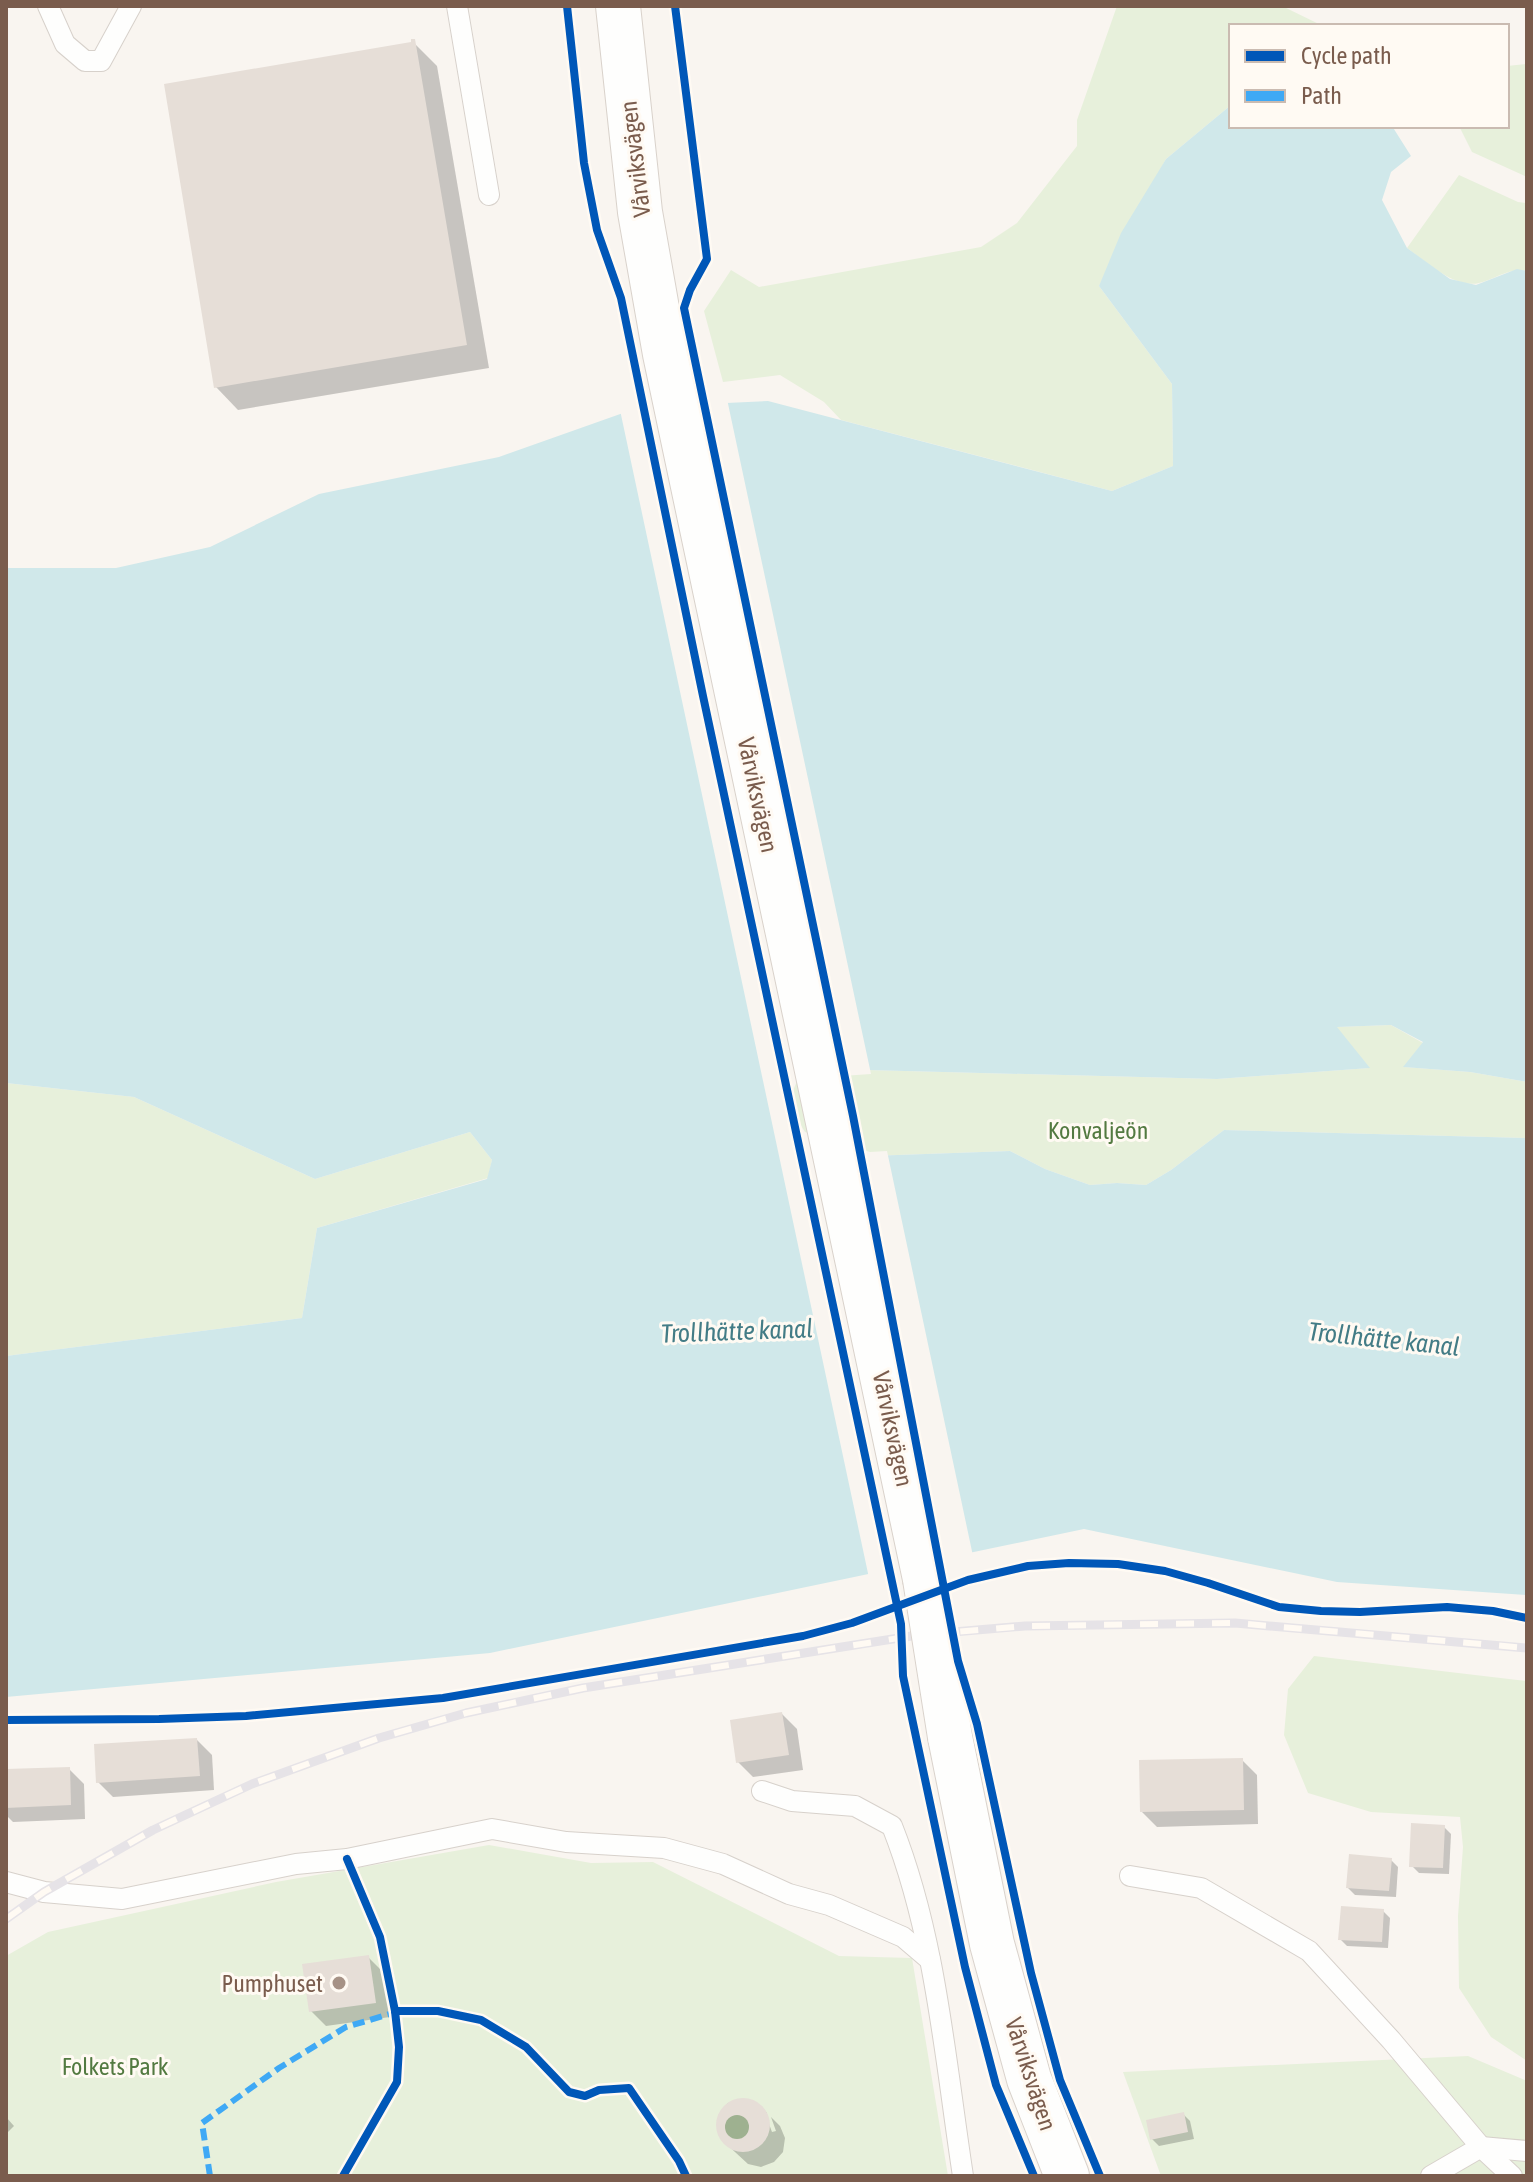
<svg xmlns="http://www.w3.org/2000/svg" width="1533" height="2182" font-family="'Asap Condensed',sans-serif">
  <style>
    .green { fill: #e7f0db }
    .water { fill: #d0e8ea }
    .pier { fill: #f9f5f0 }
    .shadow { fill: #0003 }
    .building { fill: #e6ded7 }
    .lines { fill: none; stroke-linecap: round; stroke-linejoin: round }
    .lane-casing { stroke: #d7d1cb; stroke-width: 22 }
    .secondary-casing { stroke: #d9d2cb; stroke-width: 46 }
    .lane { stroke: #fefefd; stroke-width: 20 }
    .secondary { stroke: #fefefd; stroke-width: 44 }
    .rail-casing { stroke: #e6e3e7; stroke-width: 9 }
    .rail { stroke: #fffaf3; stroke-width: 6; stroke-dasharray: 18; stroke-linecap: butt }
    .secondary-bridge-casing { stroke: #d9d2cb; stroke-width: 46; stroke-linecap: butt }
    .secondary-bridge { stroke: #fefefd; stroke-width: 44 }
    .quiet { stroke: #3fa9f5; stroke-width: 6; stroke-dasharray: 12 6; stroke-linecap: butt }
    .cycleway-casing { stroke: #fffaf3; stroke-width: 13 }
    .cycleway { stroke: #0057b8; stroke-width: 8 }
    .tree { fill: #9eb190 }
    .poi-dot { fill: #a69286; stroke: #fffaf3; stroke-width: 3 }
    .labels { text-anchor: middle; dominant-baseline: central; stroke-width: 6; stroke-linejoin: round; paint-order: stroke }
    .street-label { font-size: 24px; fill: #7a5c4d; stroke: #fffaf3 }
    .park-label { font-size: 24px; fill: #537a41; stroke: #fffaf3 }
    .poi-label { font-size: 24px; fill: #7a5c4d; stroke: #fffaf3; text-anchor: end }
    .water-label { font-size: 26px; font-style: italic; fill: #437c86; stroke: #fffaf3 }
  </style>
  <rect width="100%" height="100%" fill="#f9f5f0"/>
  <!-- green -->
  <g class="green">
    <path d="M1117,6h165l41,20h-92v79l-65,54 -67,127 73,98 1,82 -61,25 -271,-71 -17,-18 -44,-27 -57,7 -19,-71 27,-41 28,17 222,-40 36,-24 60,-77v-26z"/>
    <path d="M1527,64v113l-55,-25 -13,-26h48v-60z"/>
    <path d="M1459,175l59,27 9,1v68c-18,-4 -31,8 -48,12 -24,6 -54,-22 -72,-35z"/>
    <path d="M1391,1025l32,18 -19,24 66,5 57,10v56l-303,-8 -53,40 -25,15 -29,-2 -27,2 -45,-16 -35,-18 -141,5 -66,-21 -20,-31 12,-28 72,-6 350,9 152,-11 -33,-41z"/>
    <path d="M6,1083l128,14 181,82 155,-47 22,28 -4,18 -171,50 -15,90 -296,38z"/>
    <path d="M1314,1656l213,25v380l-36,-24 -32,-49 -1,-72 5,-69 -3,-30 -89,-5 -63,-19 -24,-58 4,-46z"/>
    <path d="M489,1845l102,18 62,-1 186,94 73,2 36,218h-942v-220l42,-24 228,-50z"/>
    <path d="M1468,2056l59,25v95h-366l-38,-104z"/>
  </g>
  <!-- water -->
  <path class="water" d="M1231,105v21h161l19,30 -20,16 -9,28 25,48 43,31 26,6 41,-16 10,2v811l-57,-10 -67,-5 20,-25 -32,-17 -54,2 33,41 -153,11 -350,-9 -72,6 -12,28 20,31 66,21 141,-5 35,18 45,16 27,-2 29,2 25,-15 53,-40 303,8v457l-190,-13 -253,-53 -594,124 -484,44v-341l296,-38 15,-90 170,-49 5,-19 -22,-28 -155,47 -181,-82 -128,-14v-515h110l94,-21 109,-53 180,-37 141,-50 128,-6 344,90 61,-25 -1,-82 -73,-98 22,-53 45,-74z"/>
  <!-- pier -->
  <path class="pier" d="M727,399l144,675 -73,5 -11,25 18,28 65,20 17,-1 86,405 -104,22 -249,-1168 20,-7z"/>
  <!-- shadow -->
  <g class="shadow">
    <path d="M414,43l23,23 52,302 -251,42 -22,-23z"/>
    <path d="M782,1714l15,15 6,41 -50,7 -15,-15z"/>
    <path d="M197,1740l15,15 2,35 -101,7 -15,-15z"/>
    <path d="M1242,1760l15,15 1,49 -101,3 -15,-15z"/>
    <path d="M69,1769l15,15 1,35 -72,3 -7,-7v-44z"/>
    <path d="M1444,1827l7,7 -2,40 -30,-1 -7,-7z"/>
    <path d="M1391,1860l7,7 -2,30 -41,-2 -7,-7z"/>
    <path d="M1383,1911l7,7 -2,30 -41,-2 -7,-7z"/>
    <path d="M368,1957l15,15 7,45 -64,9 -15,-15z"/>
    <path d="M741,2099l13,2 13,12h-2l7,19 4,-1 -5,-14 9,9 5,12 -2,14 -9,10 -13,5 -13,-3 -26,-24 -5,-13 2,-13 9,-11z"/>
    <path d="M1183,2114l7,7 4,18 -35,7 -7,-7z"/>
    <path d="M6,2117l8,9 -8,8z"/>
  </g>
  <!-- building -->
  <g class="building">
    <path d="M411,39h4l52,306 -253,43 -50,-304 247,-42z"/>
    <path d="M782,1712l7,43 -53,8 -6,-43z"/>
    <path d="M197,1738l3,38 -104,7 -2,-39z"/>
    <path d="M1243,1758l1,52 -104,2 -1,-52z"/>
    <path d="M70,1767l1,38 -65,3v-39z"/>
    <path d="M1411,1823l34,2 -2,43 -34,-1z"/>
    <path d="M1349,1854l43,4 -3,33 -43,-3z"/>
    <path d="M1341,1906l43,3 -2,33 -44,-2z"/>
    <path d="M369,1955l7,48 -67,9 -7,-48z"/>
    <circle cx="743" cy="2125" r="27"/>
    <path d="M1184,2112l4,20 -38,8 -4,-20z"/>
  </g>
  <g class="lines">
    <!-- lane casing -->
    <g class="lane-casing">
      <g id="lane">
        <path d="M48,6l17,38 20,17h16l30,-55"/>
        <path d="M457,6l32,189"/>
        <path d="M762,1791l30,10 63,5 37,20c44,111 53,233 71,350"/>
        <path d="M1130,1876l71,12 108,63 82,89 90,107 31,29"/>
        <path d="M6,1882l38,10 78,7 174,-35 51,-5 145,-30 74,13 98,6 59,16 66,30 40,11 74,32 27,23"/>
        <path d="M1431,2176l50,-29 46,4"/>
      </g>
    </g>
    <!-- secondary casing -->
    <g class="secondary-casing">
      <g id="secondary">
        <path d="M618,6l22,206 25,142 260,1225"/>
        <path d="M950,1737l42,207 37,135 38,97"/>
      </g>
    </g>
    <!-- lane -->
    <use href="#lane" class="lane"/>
    <!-- secondary -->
    <use href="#secondary" class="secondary"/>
    <!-- rail casing -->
    <g class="rail-casing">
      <path id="rail" d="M6,1919l38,-27 109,-62 99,-46 127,-46 87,-25 117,-25 335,-53 107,-9 210,-3 292,25"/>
    </g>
    <!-- rail -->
    <use href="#rail" class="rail"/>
    <!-- secondary-bridge casing -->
    <g class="secondary-bridge-casing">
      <path id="secondary-bridge" d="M925,1579l25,158"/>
    </g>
    <!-- secondary-bridge -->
    <use href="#secondary-bridge" class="secondary-bridge"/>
    <!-- quiet -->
    <path class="quiet" d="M210,2176l-8,-53 77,-55 67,-41 54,-16"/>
    <!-- cycleway casing -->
    <g class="cycleway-casing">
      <g id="cycleway">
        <path d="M567,6l17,157 13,67 24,68 82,398 198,928 2,52 62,291 31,118 38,91"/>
        <path d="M675,6l32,253 -17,31 -6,18 169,808 105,545 19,63 54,249 29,107 40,96"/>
        <path d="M6,1720l153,-1 87,-3 197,-18 360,-62 49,-13 116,-43 60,-14 41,-3 49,1 47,7 43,12 71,24 42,4 39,1 87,-5 46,4 34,7"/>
        <path d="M395,2011h43l43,9 45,27 43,45 16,4 14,-6 30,-2 50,73 7,15"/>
        <path d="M343,2176l54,-94 2,-35 -4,-36 -15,-74 -33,-78"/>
      </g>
    </g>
    <!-- cycleway -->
    <use href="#cycleway" class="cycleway"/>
  </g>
  <!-- trees -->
  <circle class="tree" cx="737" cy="2127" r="12"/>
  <!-- markers -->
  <circle class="poi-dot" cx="339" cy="1983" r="8"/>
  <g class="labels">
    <!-- street labels -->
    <g class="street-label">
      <text transform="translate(635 159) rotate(-97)">Vårviksvägen</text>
      <text transform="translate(758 795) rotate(78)">Vårviksvägen</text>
      <text transform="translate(893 1429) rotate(78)">Vårviksvägen</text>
      <text transform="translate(1031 2074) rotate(72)">Vårviksvägen</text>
    </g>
    <!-- park labels -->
    <g class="park-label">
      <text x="1098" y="1130">Konvaljeön</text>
      <text x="115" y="2066">Folkets Park</text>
    </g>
    <!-- poi labels -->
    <g class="poi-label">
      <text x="323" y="1983">Pumphuset</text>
    </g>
    <!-- water labels -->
    <g class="water-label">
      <text transform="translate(737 1331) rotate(-2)">Trollhätte kanal</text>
      <text transform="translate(1384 1339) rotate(6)">Trollhätte kanal</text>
    </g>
  </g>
  <!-- border -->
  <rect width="1533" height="2182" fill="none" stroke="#7a5c4d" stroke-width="16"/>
  <!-- legend -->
  <rect x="1229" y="24" width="280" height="104" fill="#fffaf3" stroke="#cabbb1" stroke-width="2"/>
  <rect x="1245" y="50" width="40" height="12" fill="#0057b8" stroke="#cabbb1" stroke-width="2"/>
  <text x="1301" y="64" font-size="24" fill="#7a5c4d">Cycle path</text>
  <rect x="1245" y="90" width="40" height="12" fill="#3fa9f5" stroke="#cabbb1" stroke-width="2"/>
  <text x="1301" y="104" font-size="24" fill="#7a5c4d">Path</text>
</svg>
